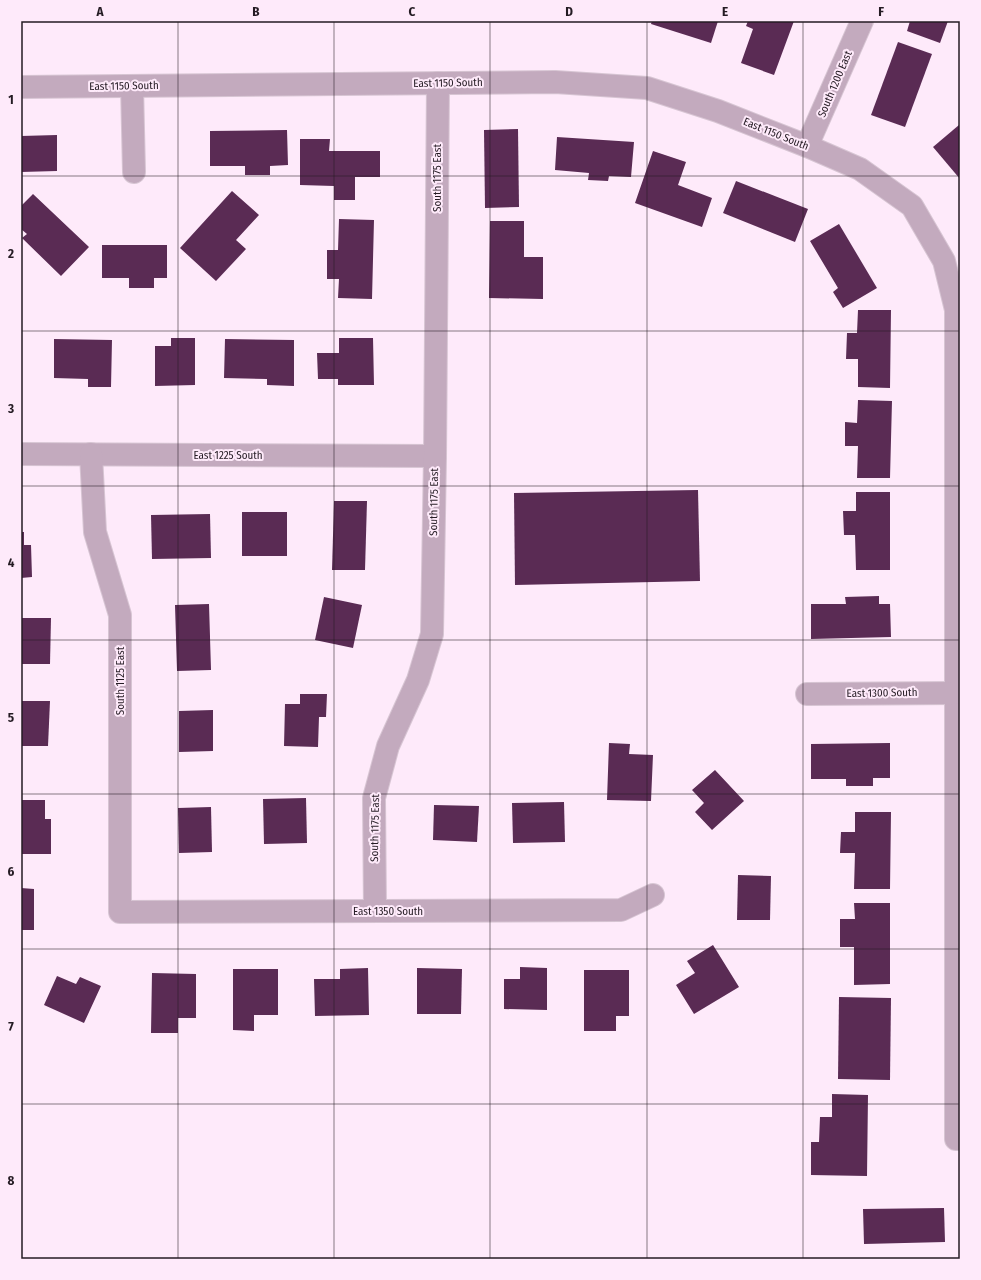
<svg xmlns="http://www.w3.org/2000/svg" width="981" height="1280" font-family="'Fira Sans Condensed',sans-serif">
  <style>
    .building { fill: #5a2b54 }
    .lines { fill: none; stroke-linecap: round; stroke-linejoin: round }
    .minor-casing { stroke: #d7c5d3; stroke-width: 24 }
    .minor { stroke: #c3aabe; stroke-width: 22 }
    .grid { fill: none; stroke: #241b23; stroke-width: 1; stroke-opacity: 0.55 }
    .labels { text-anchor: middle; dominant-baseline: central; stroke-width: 4; stroke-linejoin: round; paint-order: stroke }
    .street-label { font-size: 11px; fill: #241b23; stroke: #feeafa }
    .neatline { fill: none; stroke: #241b23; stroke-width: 1.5 }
    .grid-label { font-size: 13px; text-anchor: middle; font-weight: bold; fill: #241b23 }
  </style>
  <rect width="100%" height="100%" fill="#feeafa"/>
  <!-- building -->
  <g class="building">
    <path d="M652,21h66l-7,22 -60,-19z"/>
    <path d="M748,21h46l-20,54 -33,-12 12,-34 -7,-3z"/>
    <path d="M910,21h38l-8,22 -33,-12z"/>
    <path d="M898,42l34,12 -27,73 -34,-12z"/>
    <path d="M959,125l1,2v52l-27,-32z"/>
    <path d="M518,129l1,78 -34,1 -1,-78z"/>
    <path d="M287,130l1,35 -18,1v9h-25v-9h-35v-35z"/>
    <path d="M57,135v36l-36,1v-36z"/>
    <path d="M557,137l77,5 -3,35 -22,-1 -1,5 -20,-1 1,-7 -34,-3z"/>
    <path d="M300,139h30l-1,12h51v26h-25v23h-21v-14l-34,-1z"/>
    <path d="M653,151l33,11 -8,23 34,13 -10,29 -67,-24z"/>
    <path d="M736,181l72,28 -13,33 -72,-29z"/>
    <path d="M232,191l27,24 -23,25 10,9 -30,32 -36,-33z"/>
    <path d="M33,194l56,53 -28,29 -39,-38 5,-4 -6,-5v-23z"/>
    <path d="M339,219l35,1 -2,79 -34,-1 1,-19h-12v-29h11z"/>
    <path d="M490,221h34v36h19v42l-54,-1z"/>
    <path d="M839,224l38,64 -34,20 -10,-16 5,-4 -28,-47z"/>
    <path d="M102,245h65v33h-13v10h-25v-10h-27z"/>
    <path d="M858,310h33l-1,78 -32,-1v-28h-12l1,-26h10z"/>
    <path d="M171,338h24v47l-40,1v-40h16z"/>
    <path d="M339,338h34l1,47h-36v-6h-20l-1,-26h22z"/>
    <path d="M54,339l58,1 -1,47h-23v-8l-34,-1z"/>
    <path d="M225,339l69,1v46l-27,-1v-6l-43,-1z"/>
    <path d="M858,400l34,1 -2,77h-33l1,-32h-13v-24l12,1z"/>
    <path d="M698,490l2,91 -185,4 -1,-92z"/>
    <path d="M856,492h34v78h-34l-1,-35h-11l-1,-24h13z"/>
    <path d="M334,501h33l-2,69h-33z"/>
    <rect x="242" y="512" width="45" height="44"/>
    <path d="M210,514l1,44 -59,1 -1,-44z"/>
    <path d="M21,532h3v13h7l1,32 -11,1z"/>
    <path d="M879,596v8h11l1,33 -80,2v-35h35l-1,-7z"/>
    <path d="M324,597l38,8 -9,43 -38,-8z"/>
    <path d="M209,604l2,66 -34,1 -2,-66z"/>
    <path d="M21,618h30l-1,46h-29z"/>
    <path d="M300,694h27l-1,23h-7l-1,30 -34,-1 1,-42h15z"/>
    <path d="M21,701h29l-2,45h-27z"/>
    <path d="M213,710v41l-34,1v-41z"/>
    <path d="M609,743l21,1 -1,10 24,1 -2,46 -44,-1z"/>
    <path d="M890,743v35h-17v8h-27v-7h-35v-35z"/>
    <path d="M715,770l29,31 -32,29 -17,-18 9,-9 -12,-13z"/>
    <path d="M306,798l1,45 -43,1 -1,-45z"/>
    <path d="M21,800h24v19h6v35h-30z"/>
    <path d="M564,802l1,40 -52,1 -1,-40z"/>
    <path d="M434,805l45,1 -2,36 -44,-2z"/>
    <path d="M211,807l1,45 -33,1 -1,-45z"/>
    <path d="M855,812h36l-1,77h-36l1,-36h-15l1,-21h14z"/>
    <path d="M738,875l33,1 -1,44h-33z"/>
    <path d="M21,888l13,1v41h-13z"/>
    <path d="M854,903h36v81l-36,1v-38h-14v-28h15z"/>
    <path d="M713,945l26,42 -45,27 -18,-29 19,-12 -8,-12z"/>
    <path d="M520,967l27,1v42l-43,-1v-30h16z"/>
    <path d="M368,968l1,47 -54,1 -1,-37h26v-10z"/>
    <path d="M417,968l45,1 -1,45h-44z"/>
    <path d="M233,969h45v46h-24v16l-21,-1z"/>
    <path d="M584,970h45v46h-13v15h-32z"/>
    <path d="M152,973l44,1v44h-18v15h-27z"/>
    <path d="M57,976l19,8 4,-7 21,9 -17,37 -40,-18z"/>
    <path d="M839,997l52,1 -1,82 -52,-1z"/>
    <path d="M832,1094l36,1 -1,81 -56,-1v-33h8l1,-25h12z"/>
    <path d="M944,1208l1,34 -81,2 -1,-35z"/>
  </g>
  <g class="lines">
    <!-- minor casing -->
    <g class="minor-casing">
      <g id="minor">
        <path d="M132,86l2,86"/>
        <path d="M21,87l534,-5 92,6 71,23 89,35 53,23 52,37 32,55 12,49v829h4"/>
        <path d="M807,146l55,-125"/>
        <path d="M21,454l414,2"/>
        <path d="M91,454l4,78 25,83v297l501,-2 32,-15"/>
        <path d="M807,694l149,-1"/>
        <path d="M375,911l-1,-113 14,-52 30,-66 14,-46 3,-178 3,-373"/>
      </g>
    </g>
    <!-- minor -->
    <use href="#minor" class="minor"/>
  </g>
  <!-- grid -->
  <path class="grid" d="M178,21v1238M334,21v1238M490,21v1238M647,21v1238M803,21v1238M21,176h939M21,331h939M21,486h939M21,640h939M21,794h939M21,949h939M21,1104h939"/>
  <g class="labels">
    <!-- street labels -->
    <g class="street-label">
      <text transform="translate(448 83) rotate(-1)">East 1150 South</text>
      <text transform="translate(835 84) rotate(-67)">South 1200 East</text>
      <text transform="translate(124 86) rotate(-1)">East 1150 South</text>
      <text transform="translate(776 134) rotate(22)">East 1150 South</text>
      <text transform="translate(437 178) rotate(-90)">South 1175 East</text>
      <text x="228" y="455">East 1225 South</text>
      <text transform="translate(434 502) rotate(-89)">South 1175 East</text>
      <text transform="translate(120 681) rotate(-90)">South 1125 East</text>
      <text transform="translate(882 693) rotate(-1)">East 1300 South</text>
      <text transform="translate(375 828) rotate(-89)">South 1175 East</text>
      <text x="388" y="911">East 1350 South</text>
    </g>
  </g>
  <!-- border -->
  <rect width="981" height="1280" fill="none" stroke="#feeafa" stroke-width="44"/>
  <rect x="22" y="22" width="937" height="1236" class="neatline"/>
  <g class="grid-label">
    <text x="100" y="16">A</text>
    <text x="256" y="16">B</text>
    <text x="412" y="16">C</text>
    <text x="569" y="16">D</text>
    <text x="725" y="16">E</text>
    <text x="881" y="16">F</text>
    <text x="11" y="104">1</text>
    <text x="11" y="258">2</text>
    <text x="11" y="413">3</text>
    <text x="11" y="567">4</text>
    <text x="11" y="722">5</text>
    <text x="11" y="876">6</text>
    <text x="11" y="1031">7</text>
    <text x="11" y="1185">8</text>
  </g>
</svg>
